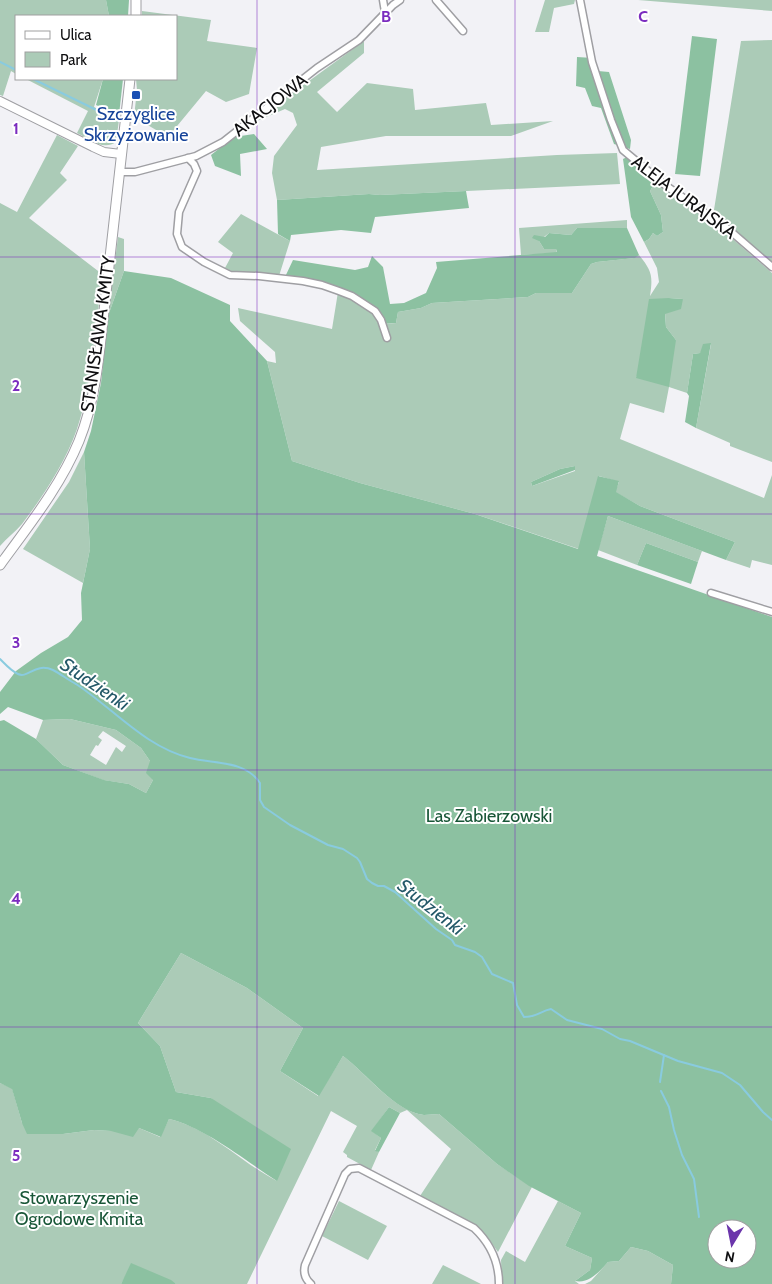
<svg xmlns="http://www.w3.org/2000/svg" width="772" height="1284" font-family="Cabin,sans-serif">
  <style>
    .green { fill: #abcbb7; fill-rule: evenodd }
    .forest { fill: #8cc1a1; fill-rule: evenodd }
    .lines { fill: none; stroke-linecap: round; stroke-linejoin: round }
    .stream { stroke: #89cbdf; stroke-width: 2 }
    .minor-casing { stroke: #9f9fa3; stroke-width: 9 }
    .tertiary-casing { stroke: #9f9fa3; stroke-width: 10 }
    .secondary-casing { stroke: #9f9fa3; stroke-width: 11 }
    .minor { stroke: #fff; stroke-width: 6 }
    .tertiary { stroke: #fff; stroke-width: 8 }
    .secondary { stroke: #fff; stroke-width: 9 }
    .grid { fill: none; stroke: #7b2cbf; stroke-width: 1; stroke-opacity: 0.55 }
    .transit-dot { fill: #1a4fb4; stroke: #fff; stroke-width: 2 }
    .labels { text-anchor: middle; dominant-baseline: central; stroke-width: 4; stroke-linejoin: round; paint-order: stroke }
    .street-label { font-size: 18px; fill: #0f0f11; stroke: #fff }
    .transit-label { font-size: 18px; fill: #164399; stroke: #fff }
    .park-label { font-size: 18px; fill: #185637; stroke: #fff }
    .water-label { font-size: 19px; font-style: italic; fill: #245969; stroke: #fff }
    .grid-label { font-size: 16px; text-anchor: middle; font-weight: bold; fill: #7b2cbf; stroke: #fff; stroke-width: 4; stroke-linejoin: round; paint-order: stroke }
  </style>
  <rect width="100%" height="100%" fill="#f2f2f6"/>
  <!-- green -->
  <g class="green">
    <path d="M0,0h106l3,16h-93v58l-5,-3 -8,25 -3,-1z"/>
    <path d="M545,0h30l-1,4 -20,4 -5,24h-14z"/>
    <path d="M638,0h134v11z"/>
    <path d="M142,11l69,9 -4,21 50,7 -8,46 -23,8 -20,-11 -38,46 -34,-20 3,-27 -1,-11h40v-63h-34z"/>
    <path d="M772,40v223l-36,-31 -23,-16 28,-175z"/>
    <path d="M364,41v12l-47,39 20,20 30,-29 46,6 2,21 71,-7 5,22 62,-4 -42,15h-125l-65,11 -4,23 240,-15 60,-2 3,31 -240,11 -11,-1 -92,6 -5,-27 2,-17 23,-31 -4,-12 -8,-4 -35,15z"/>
    <path d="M26,79h77l-9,28 25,13 -3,22c-13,9 -27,-3 -39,-9l11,-22z"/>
    <path d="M57,135l21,11 -18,27 7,7 -38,38 73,56c-6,52 -8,105 -25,155 -12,34 -33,66 -55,95 -7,8 -15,14 -22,22v-343l17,9z"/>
    <path d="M656,181l49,34 67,58v189l-42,-16v-3l-34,-15 15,-84 -11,9 -7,1 -6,39 -18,-6 -5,26 -34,-10 -10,36 144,59 8,-23v90l-20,-5 -2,8 -24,-8 9,-18 -95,-36 -25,-14 4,-10 -20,-6 -20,73 -104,-35 -115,-31 -68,-22 -25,-100 9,2 -1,-11 -35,-31 -2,-13 94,21 6,-37c16,8 34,15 41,33l17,-2 2,-11 23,-4 11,-5 96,-6 8,-4h36l19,-29 6,-2 37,-4 5,-3c13,16 14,21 11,41l9,-14 -2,-14 -13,-26 5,-3 4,-6 4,3 6,-4 -2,-17 -11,-24zM669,298l14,1 -18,14 1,14 10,13 -40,38zM575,466v5l-43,15 -1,-4 29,-13z"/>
    <path d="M241,214l49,27 -11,35 -26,-4h-20l-8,-4 8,-15 -15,-11z"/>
    <path d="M627,220v8h-50l-6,7 -22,-2 -10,8 5,8h12l1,4 -36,2 -2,-27z"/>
    <path d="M118,237l6,2v32l-16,45z"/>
    <path d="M84,452l6,97 -7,34 -60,-34 46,-67z"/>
    <path d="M608,516l94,35 -4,11 -52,-19 -9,22 -39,-15z"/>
    <path d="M70,719l46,11 25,18 9,13 3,19 -7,13 -17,-9 -26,-4 -40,-15 -27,-26 7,-19zM103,731l23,15 -4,6 -6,-5 -10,18 -16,-10 6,-10 2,1 4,-6 -4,-3z"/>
    <path d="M181,953l66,35 56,40 -23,43 38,25 25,-40c22,16 52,56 81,59 5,0 10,-1 15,-1l58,50 35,23 -34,65 -10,-14 -13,-12 -55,-30 31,-47 -44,-39 -7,3 -11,-6 -17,24 9,7 -6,12 4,2 -8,18 -24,-13v-2l-4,-3 14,-26 -26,-15 -84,173h-71l-44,-20 -11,20h-121v-201l12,5 10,35 41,11 31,-4 17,1 28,-3 21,9 9,-18c41,9 71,43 108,62l-66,-83 -35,-6 -16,-46 -22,-23z"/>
    <path d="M339,1201l48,25 -19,34 -46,-24z"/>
    <path d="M558,1201l23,12 -16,33 27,12 -2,12 -15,11 4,3h-77l-1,-24 5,-9 19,11z"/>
    <path d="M631,1247l17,4 25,14 -2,19h-86l6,-3 17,-19 11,-1z"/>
    <path d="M443,1265l38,19h-49z"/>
  </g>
  <!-- forest -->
  <g class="forest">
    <path d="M106,0h23l-1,16h-19z"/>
    <path d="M692,36l25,3 -17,137 -25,-2z"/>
    <path d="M577,57l16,1 5,13 11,1 22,68 -1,9 -16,-5 -13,-36 -9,-2 -7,-18 -9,-2z"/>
    <path d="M103,79h20l-4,36 -23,-10z"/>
    <path d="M254,134l13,15 -27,5 1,22 -26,-10 -4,-11 23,-18z"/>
    <path d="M627,157l29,24 -6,10 11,24 2,17 -6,4 -4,-3 -4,6 -5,3 -13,-25 -8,-58z"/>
    <path d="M466,191l3,17 -94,9 -4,16 -30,-3 -50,5 -1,6 -12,-7 -1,-34 92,-6 11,1z"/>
    <path d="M577,228h50l12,27 -4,3 -38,4 -6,2 -19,29h-36l-8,4 -96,6 -11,5 -23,4 -2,11 -12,1 -31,-29 -68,-18 8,-17 62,10 13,-3 4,-11 11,11 7,37 14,-1 22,-10 11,-25 -1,-6 121,-10 -1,-3h-12l-5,-8 -7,-3 2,-3 11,2 4,-4 22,2z"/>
    <path d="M124,271l47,7 59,27v16l37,40 25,100 68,22 115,31 103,35 20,-73 21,5 -3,11 24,14 95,36 -9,18 -118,-44 -11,40 175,61v667h-101l2,-19 -25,-14 -17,-4 -12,14 -11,1c-8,9 -19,22 -33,19l15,-11 2,-12 -27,-12 16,-33 -52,-27 -32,-22 -58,-50c-5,0 -10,1 -15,1 -29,-3 -58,-42 -81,-59l-24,40 -39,-25 23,-43 -56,-40 -66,-35 -43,70 22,23 16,46 35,6 80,51 -14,32c-31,-20 -73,-54 -108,-62l-8,18 -22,-9 -6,9 -22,-6 -17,-1 -31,4h-36l-5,-11 -10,-34 -12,-6v-362l4,-1 32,19 27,26 41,15 25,4 17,9 7,-13 -7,-7 4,-12 -9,-13 -25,-18 -46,-11 -27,1 -35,-13 -8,7v-22l16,-21 25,-18 27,-16 14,-17 -1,-27 9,-44 -6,-97 7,-21 10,-48 7,-67zM717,1229h30v30h-30z"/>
    <path d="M669,298l14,1 -2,10 -16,5 1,13 10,13 -7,47 -33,-9 13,-79z"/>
    <path d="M711,343l-15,85 -11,-6 4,-26 -2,-3 6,-39 7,-1 3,-9z"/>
    <path d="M575,466v4l-43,16 -1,-4 29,-13z"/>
    <path d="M646,543l52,19 -7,22 -54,-19z"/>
    <path d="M389,1107l11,6 -21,39 -4,-1 6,-13 -10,-7z"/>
    <path d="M131,1263l40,17 5,4h-55z"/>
  </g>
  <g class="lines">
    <!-- stream -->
    <g class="stream">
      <path d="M0,62l16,8"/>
      <path d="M33,79l86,42"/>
      <path d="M0,659c5,5 11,12 18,15 10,5 17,-12 35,-4 8,4 15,10 23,14 38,25 69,63 114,74 24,6 55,2 70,25v17l4,7 26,18 38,20 15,4 14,9 3,4 7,17 5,4 6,3h6l11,6 41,37 16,11 3,5 20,7 7,5 10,17 21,9 4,22 7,12c14,0 16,-6 27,-8l16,11 35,9 18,10 10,2 48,20 44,12 18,12 23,27 9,8"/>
      <path d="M660,1082l4,-27"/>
      <path d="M661,1091l8,16 5,23 8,25 12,24 5,38"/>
    </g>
    <!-- minor casing -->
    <g class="minor-casing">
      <g id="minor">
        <path d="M383,0l2,12"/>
        <path d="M436,0l27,31"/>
        <path d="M580,0l12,62 19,58 12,30 42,35 63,44 44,38"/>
        <path d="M188,158l6,6 3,7 -18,41 -2,22 5,13 22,15 26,13 29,1 44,5 19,4 17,6 13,5 23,15 6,9 6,18"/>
        <path d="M119,172h16l61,-16 27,-14 94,-74 42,-28 34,-35 7,-5"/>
        <path d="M711,593l61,19"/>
        <path d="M311,1284c-6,-5 -8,-11 -6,-19l40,-91 5,-5 9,-1 115,60c16,15 25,33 25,56"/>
      </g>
    </g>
    <!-- tertiary casing -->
    <g class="tertiary-casing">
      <path id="tertiary" d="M0,101l93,46 11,5 17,2"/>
    </g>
    <!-- secondary casing -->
    <g class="secondary-casing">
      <g id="secondary">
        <path d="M136,16v-16"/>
        <path d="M0,565c29,-40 60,-78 79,-124 19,-47 21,-98 27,-148 8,-71 16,-143 24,-214"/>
      </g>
    </g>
    <!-- minor -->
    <use href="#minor" class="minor"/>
    <!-- tertiary -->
    <use href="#tertiary" class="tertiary"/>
    <!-- secondary -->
    <use href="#secondary" class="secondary"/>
  </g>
  <!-- grid -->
  <path class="grid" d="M257,0v1284M515,0v1284M0,257h772M0,514h772M0,770h772M0,1027h772"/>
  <!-- markers -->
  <rect class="transit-dot" x="131" y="90" width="10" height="10" rx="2.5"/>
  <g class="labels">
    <!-- street labels -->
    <g class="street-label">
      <text transform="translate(270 105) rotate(-38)">AKACJOWA</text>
      <text transform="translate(684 197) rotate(37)">ALEJA JURAJSKA</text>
      <text transform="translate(98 334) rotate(-82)">STANISŁAWA KMITY</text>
    </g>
    <!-- transit labels -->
    <g class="transit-label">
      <text x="136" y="114">Szczyglice<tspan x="136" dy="21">Skrzyżowanie</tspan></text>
    </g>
    <!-- park labels -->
    <g class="park-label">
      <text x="489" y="816">Las Zabierzowski</text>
      <text x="79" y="1198">Stowarzyszenie<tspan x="79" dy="21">Ogrodowe Kmita</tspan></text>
    </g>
    <!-- water labels -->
    <g class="water-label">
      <text transform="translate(95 684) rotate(34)">Studzienki</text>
      <text transform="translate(431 907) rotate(38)">Studzienki</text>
    </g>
  </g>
  <g class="grid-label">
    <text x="386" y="22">B</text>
    <text x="643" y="22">C</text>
    <text x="16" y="134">1</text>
    <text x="16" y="391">2</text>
    <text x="16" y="648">3</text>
    <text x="16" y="904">4</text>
    <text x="16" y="1161">5</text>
  </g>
  <!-- legend -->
  <rect x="15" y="15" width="162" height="65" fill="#ffffff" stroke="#9f9fa0"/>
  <rect x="25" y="31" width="25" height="8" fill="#ffffff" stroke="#9f9fa0"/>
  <text x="60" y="40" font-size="15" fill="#0f0f11">Ulica</text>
  <rect x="25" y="52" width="25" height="15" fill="#abcbb7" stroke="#9f9fa0"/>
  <text x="60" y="65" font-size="15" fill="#0f0f11">Park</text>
  <!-- north arrow -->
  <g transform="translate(732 1244) rotate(190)"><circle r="24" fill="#ffffff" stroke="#9f9fa0"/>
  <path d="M0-4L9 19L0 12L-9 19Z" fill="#6b35ab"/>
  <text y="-8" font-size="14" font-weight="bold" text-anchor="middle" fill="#0f0f11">N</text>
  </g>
</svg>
